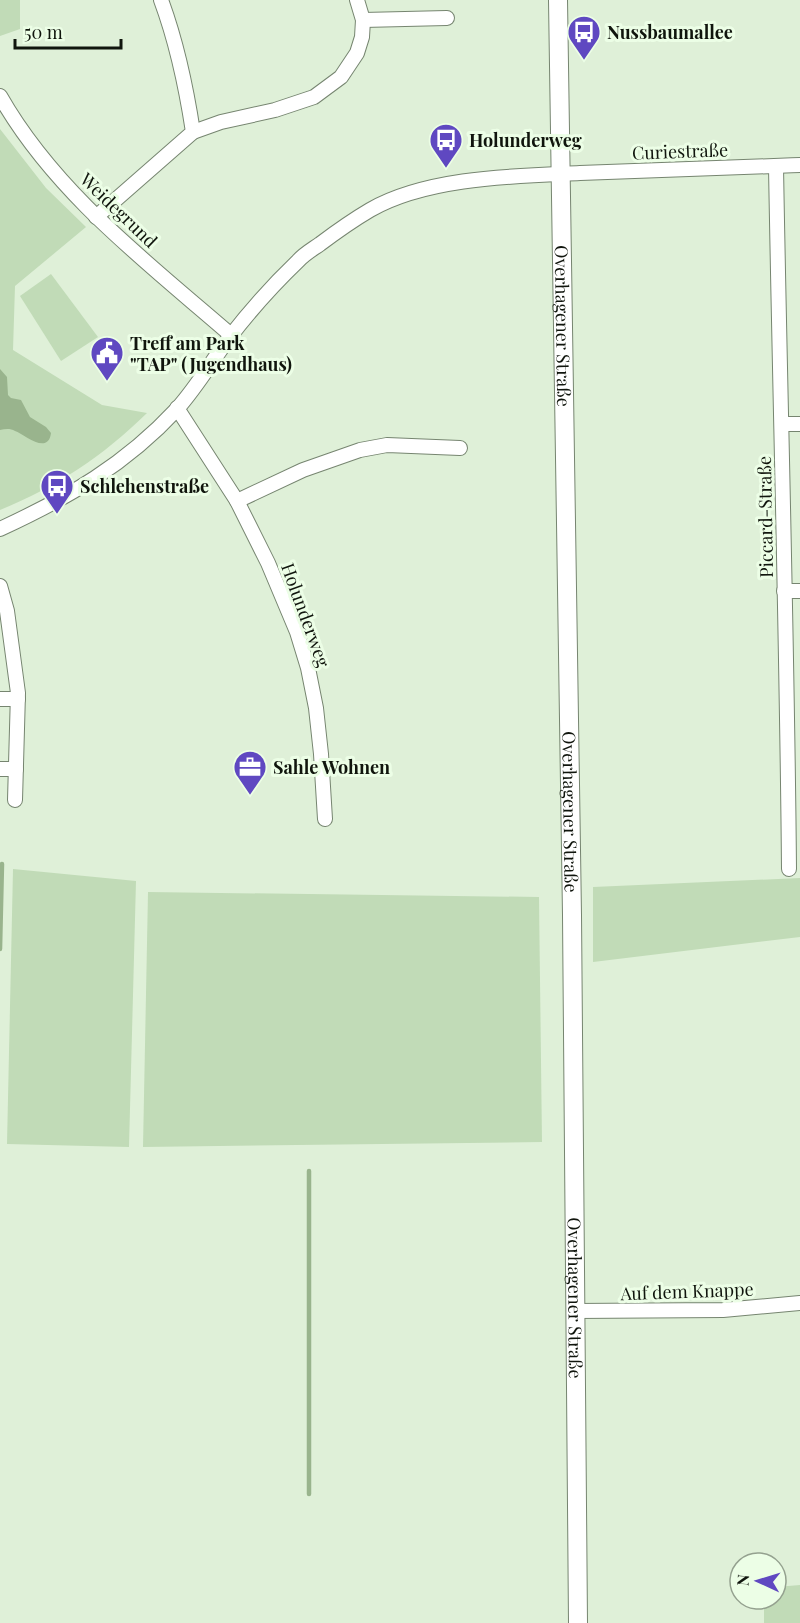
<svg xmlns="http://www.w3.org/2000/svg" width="800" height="1623" font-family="'Playfair Display',serif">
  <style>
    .green { fill: #c1dbb7 }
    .water { fill: #99b48d }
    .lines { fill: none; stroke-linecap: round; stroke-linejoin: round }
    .stream { stroke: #99b48d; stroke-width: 4.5 }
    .minor-casing { stroke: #768570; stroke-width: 16 }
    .major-casing { stroke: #768570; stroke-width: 20 }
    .minor { stroke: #fff; stroke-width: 14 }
    .major { stroke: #fff; stroke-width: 18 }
    .labels { text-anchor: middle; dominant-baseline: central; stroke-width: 6; stroke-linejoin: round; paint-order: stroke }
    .poi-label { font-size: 18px; font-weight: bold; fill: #10150d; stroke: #ecfee6; text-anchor: start }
    .street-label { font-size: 18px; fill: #10150d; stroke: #ecfee6 }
  </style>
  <rect width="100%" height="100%" fill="#dff0d8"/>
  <!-- green -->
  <g class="green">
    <path d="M0,0h20v29l-20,7z"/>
    <path d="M0,129l46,59 40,39 -71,59 -2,64 89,55 45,8c-45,44 -89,73 -147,97z"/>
    <path d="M51,274l47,63 -37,24 -41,-65z"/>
    <path d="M13,869l123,12 -7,266 -122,-3z"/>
    <path d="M800,878v59l-207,25v-75z"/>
    <path d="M148,892l391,5 3,245 -399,5z"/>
    <path d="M800,1585v38h-36v-24h12v-12z"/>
  </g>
  <!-- water -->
  <path class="water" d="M0,369l7,8 1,18 3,3 10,2 9,17 16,10 5,6c-3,23 -27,1 -36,-2 -5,-3 -10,-2 -15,-1z"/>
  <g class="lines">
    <!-- stream -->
    <g class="stream">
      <path d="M0,949l2,-85"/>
      <path d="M309,1171v323"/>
    </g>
    <!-- minor casing -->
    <g class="minor-casing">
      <g id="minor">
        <path d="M363,20l84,-2"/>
        <path d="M0,96c55,97 148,167 231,239"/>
        <path d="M193,132l28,-10 54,-12 39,-13 27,-20 16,-24 5,-16 1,-17 -6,-20"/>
        <path d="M776,166c4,234 11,468 13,703"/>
        <path d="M96,217l97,-85c-7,-46 -16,-89 -32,-132"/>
        <path d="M177,408l60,93 31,62 29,69 11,36 8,40 5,46 4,65"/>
        <path d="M782,424h18"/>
        <path d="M237,501l66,-31 57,-20 27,-5 73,3"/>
        <path d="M0,529c69,-32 125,-64 177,-120 19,-21 35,-48 52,-71 20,-26 46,-55 69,-77 6,-7 15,-12 22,-17 16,-12 33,-24 50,-34 57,-33 146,-34 210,-37 74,-3 147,-5 220,-8"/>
        <path d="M0,586l7,25 11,82 -3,107"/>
        <path d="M784,591h16"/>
        <path d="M0,699h18"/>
        <path d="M0,769h16"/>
        <path d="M575,1311l148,-1 77,-7"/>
      </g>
    </g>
    <!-- major casing -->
    <g class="major-casing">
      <g id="major">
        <path id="s1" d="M558,0l14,915 6,708"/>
      </g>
    </g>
    <!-- minor -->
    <use href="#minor" class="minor"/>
    <!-- major -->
    <use href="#major" class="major"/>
  </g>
  <!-- icons -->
  <defs>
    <g id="bus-pin" transform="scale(1.725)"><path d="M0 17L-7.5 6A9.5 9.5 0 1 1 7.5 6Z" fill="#5f48c1" stroke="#ecfee6"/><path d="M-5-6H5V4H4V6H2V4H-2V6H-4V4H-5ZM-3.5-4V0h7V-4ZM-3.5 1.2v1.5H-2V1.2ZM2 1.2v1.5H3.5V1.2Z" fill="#fff"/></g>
    <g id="civic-pin" transform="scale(1.725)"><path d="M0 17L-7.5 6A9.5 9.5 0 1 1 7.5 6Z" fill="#5f48c1" stroke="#ecfee6"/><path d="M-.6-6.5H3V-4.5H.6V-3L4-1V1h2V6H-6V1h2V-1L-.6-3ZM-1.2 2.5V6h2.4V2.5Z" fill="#fff"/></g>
    <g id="office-pin" transform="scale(1.725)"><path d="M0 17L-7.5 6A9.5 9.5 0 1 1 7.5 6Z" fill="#5f48c1" stroke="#ecfee6"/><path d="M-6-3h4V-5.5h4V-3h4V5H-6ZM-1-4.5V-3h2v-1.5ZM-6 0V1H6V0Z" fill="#fff"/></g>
  </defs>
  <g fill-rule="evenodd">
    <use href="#bus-pin" x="584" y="32"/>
    <use href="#bus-pin" x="446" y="140"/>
    <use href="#civic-pin" x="107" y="353"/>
    <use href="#bus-pin" x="57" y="486"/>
    <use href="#office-pin" x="250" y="767"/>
  </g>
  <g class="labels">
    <!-- poi labels -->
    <g class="poi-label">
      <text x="607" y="32">Nussbaumallee</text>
      <text x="469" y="140">Holunderweg</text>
      <text x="130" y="343">Treff am Park<tspan x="130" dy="21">"TAP" (Jugendhaus)</tspan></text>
      <text x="80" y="486">Schlehenstraße</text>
      <text x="273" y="767">Sahle Wohnen</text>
    </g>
    <!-- street labels -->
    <g class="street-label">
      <text transform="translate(680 151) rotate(-2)">Curiestraße</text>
      <text transform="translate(119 210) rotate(44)">Weidegrund</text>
      <text stroke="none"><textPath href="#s1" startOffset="326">Overhagener Straße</textPath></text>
      <text transform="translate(765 517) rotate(-91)">Piccard-Straße</text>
      <text transform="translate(306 615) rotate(70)">Holunderweg</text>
      <text stroke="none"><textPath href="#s1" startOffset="812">Overhagener Straße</textPath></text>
      <text transform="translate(687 1291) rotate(-2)">Auf dem Knappe</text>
      <text stroke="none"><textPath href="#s1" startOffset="1298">Overhagener Straße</textPath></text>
    </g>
  </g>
  <!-- north arrow -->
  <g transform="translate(758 1581) rotate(274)"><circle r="28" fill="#ecfee6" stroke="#94a18f" stroke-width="1.5"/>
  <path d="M0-4.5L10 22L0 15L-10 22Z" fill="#5f48c1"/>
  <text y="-9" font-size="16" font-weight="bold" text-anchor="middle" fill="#10150d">N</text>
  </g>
  <!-- scale -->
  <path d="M15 39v9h106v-9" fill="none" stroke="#10150d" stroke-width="3"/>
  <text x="24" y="39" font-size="18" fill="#10150d" stroke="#ecfee6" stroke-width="4.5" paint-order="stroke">50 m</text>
</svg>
